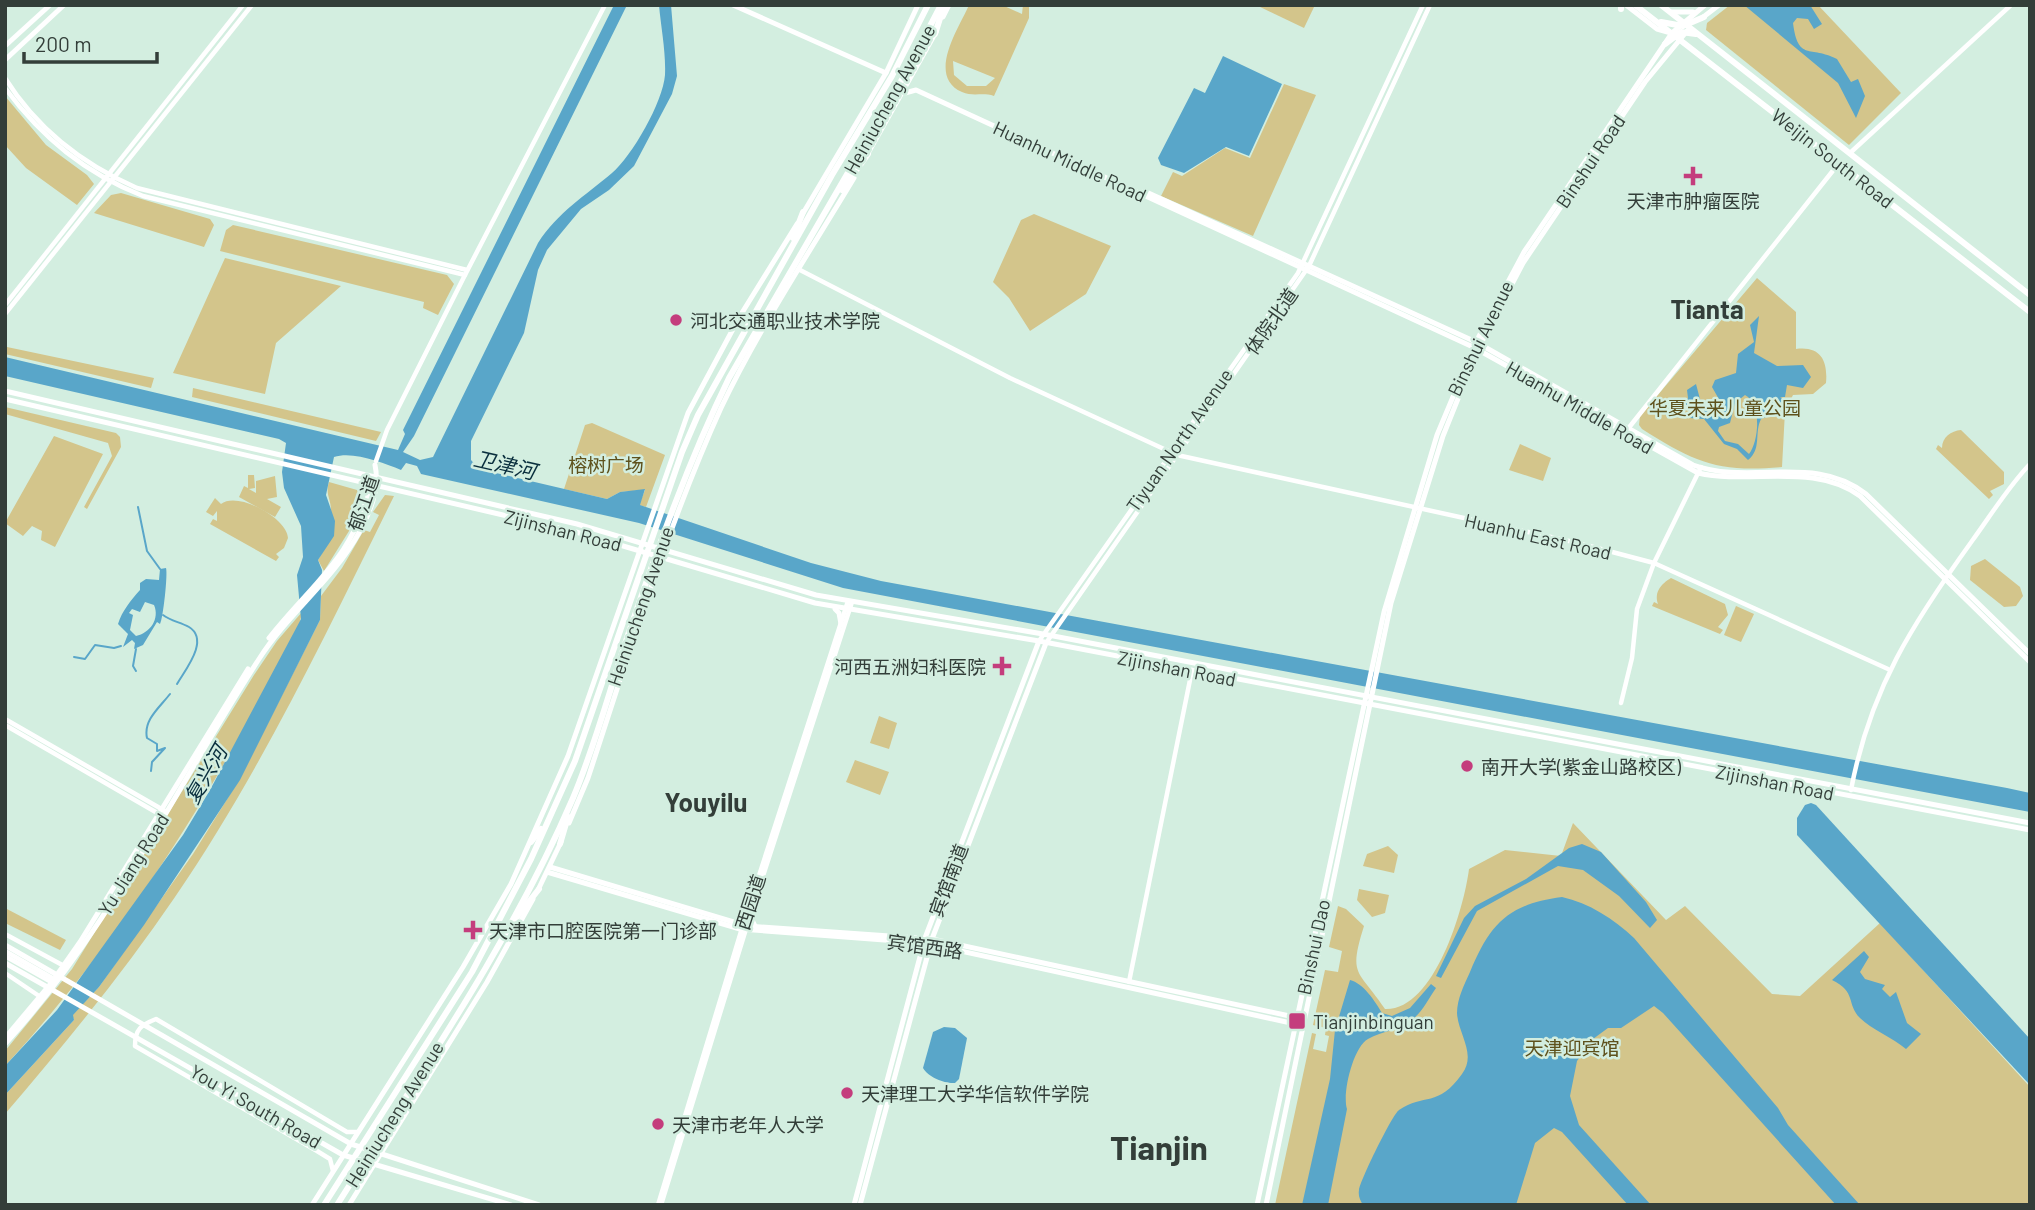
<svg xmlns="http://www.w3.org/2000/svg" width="2035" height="1210" font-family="Barlow,'Noto Sans SC',sans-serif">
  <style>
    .green { fill: #d3c58b; fill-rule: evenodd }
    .water { fill: #59a6c9; fill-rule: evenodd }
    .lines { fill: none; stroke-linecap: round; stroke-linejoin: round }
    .stream { stroke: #59a6c9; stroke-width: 2 }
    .minor { stroke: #fff; stroke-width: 4.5 }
    .major { stroke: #fff; stroke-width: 5 }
    .highway { stroke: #fff; stroke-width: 6 }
    .poi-dot { fill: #c43d7d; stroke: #d3eee0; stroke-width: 2.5 }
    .labels { text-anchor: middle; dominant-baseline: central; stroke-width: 5; stroke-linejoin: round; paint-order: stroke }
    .street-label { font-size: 19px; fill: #333e39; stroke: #d3eee0 }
    .poi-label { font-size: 19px; fill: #333e39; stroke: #d3eee0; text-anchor: start }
    .park-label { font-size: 19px; fill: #5e511c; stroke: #d3eee0 }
    .water-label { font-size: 21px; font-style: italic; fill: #092e3d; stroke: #d3eee0 }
    .district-label { font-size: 26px; font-weight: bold; fill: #333e39; stroke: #d3eee0 }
    .town-label { font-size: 33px; font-weight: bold; fill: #333e39; stroke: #d3eee0 }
  </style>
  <rect width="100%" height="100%" fill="#d3eee0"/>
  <!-- green -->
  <g class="green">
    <path d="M969,5h33l20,9 1,-9h6v13l-35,78c-11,-4 -21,1 -32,-4 -36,-16 -3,-64 7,-87zM953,61l42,17 -9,8h-19l-13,-11z"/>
    <path d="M1256,5h59l-11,23z"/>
    <path d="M1730,5h88l83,88 -52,52 -143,-115 1,-7z"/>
    <path d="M1284,84l32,11 -63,141 -92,-40 12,-24 9,4 43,-28 25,10z"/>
    <path d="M5,96l41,49 41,30 7,9 -17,21 -51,-37 -21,-23z"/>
    <path d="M121,193l89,26 4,6 -10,22 -110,-34 17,-18z"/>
    <path d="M1034,214l77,32 -25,48 -56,37 -21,-33 -16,-16 28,-62z"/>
    <path d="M233,225l214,50 7,9 -16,31 -15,-7 1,-6 -204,-51 6,-21z"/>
    <path d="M225,258l116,28 -65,57 -11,51 -92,-21z"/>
    <path d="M1757,278l39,34v37c25,-3 32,12 30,34l-13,11 -20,1 -8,16 -3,56c-64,6 -88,-5 -140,-38l-3,-4 1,-9z"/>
    <path d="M5,347h2l147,31 -3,10 -146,-34z"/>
    <path d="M193,388l188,44 -5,9 -184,-44z"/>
    <path d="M5,407l111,26 4,4 1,10 -34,62 -3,-2 28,-51 -4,-13 -103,-29z"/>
    <path d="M592,423l73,32 -19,52 -7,-2 6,-15 -25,2 -13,7 -43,-10 21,-64z"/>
    <path d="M1961,430l43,42v12l-14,7 3,4 -4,4 -53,-50 2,-4 4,3c0,-11 9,-17 19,-18z"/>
    <path d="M54,436l49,18 -48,93 -14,-7 1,-9 -10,-5 -9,10 -18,-13z"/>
    <path d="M1520,444l31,14 -8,23 -34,-11z"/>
    <path d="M248,475h6l1,13 -6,1 7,4v-12l19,-5 2,21 -10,2 14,8 -6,10 -36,-20 5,-11 4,2z"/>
    <path d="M329,482l28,8 5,8 -13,33 -25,40 -6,-11c8,-10 14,-37 13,-50 0,-11 -6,-16 -2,-28z"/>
    <path d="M385,495l9,1c-67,136 -133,275 -219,401 -52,76 -110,147 -170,217v-19l69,-75 -2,-5 27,-28 94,-133 46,-74 81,-160 1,-24 21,-28 22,-38 6,2 9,-17 -6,-3z"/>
    <path d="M215,498l6,6c17,-13 66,14 67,34l-4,10 -8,6 3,3 -3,4 -66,-37 3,-5 4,2v-10l-4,5 -7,-4z"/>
    <path d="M1985,559l35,28 3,9 -7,10 -12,1 -34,-27 1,-14z"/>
    <path d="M1671,578l54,26 3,11 -10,12 5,3 -3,4 -68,-28 2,-4 4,2c-4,-12 3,-20 13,-26z"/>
    <path d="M1736,606l18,8 -13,28 -17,-7z"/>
    <path d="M302,612c-4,28 -30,66 -44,91 -71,131 -151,252 -253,363v-15l67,-82 182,-294 23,-34z"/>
    <path d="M879,716l18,7 -8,26 -19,-6z"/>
    <path d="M855,760l34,12 -9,23 -34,-13z"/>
    <path d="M1573,823l93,97 19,-14 87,88 28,2 80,-73 150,164v118h-755l37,-172 4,1 -3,15 13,3 3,-16 -4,-1 1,-7 -13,-3 12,-55 13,2 4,-21 -13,-4 9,-41 8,3 18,17c-16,51 -6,43 21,83 49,2 79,-100 84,-140l36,-19 56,6z"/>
    <path d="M1388,846l10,9 -4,18 -31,-7 4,-12z"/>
    <path d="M1359,889l30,6 -4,18 -13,4 -15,-17z"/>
    <path d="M5,908l61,32 -6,10 -55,-27z"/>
  </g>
  <!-- water -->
  <g class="water">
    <path d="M614,5h13l-213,431 -11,16 17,8 13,-3 105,-214c20,-31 47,-47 74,-70 20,-17 51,-71 53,-98 1,-23 -4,-47 -6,-70h12l6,71 -5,18 -38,72 -25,24 -28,19 -34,41 -9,20 -14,63 -53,108v19l8,9 128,30 13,-7 25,-3 -5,16 171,58 70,18 1126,207 23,5v19l-1187,-224 -204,-65 -218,-49 -4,-8 -11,-3 -5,7c-18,-7 -47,-19 -67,-13l-8,38 9,26 -1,15 -16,24 4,10 -2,50 -80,160 -96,145 -45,62 -26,28 1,5 -69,75v-29l52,-56 126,-175 27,-45 91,-171 -4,-44 6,-18 -2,-31 -17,-38 -2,-16 4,-29 -7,-4 -274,-63v-19l393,93 7,-16 -2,-4z"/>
    <path d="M1744,5h66l12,19 -8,5 -6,-10 -11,-1 -4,5c5,39 17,22 44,36l14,23 7,-3 7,17 -9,22 -18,-35z"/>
    <path d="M1223,56l59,28 -33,72 -23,-9 -42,26 -23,-8 -3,-7 36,-70 11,5z"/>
    <path d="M1759,316l-5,37 23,13 26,-1 8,12 -8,11 -16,-3 -2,12h-5l4,2 -3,7h-4l4,2 -2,4 -18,7c-7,14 1,30 -13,41l-11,-11 -13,-5 -20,-25 -14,-1 -2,-5 4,-3 -8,-7 4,-5 -1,-8 9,-6 5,19 9,6 7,-2 3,-6 -8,-14 3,-7 21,-7 2,-19 16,-12 -4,-17zM1745,395c17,9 14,46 4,59l-11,-10 -13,-3 -7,-10 1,-4 11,-4 5,-20z"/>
    <path d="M166,568c2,6 -3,51 -6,56l-3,-2 -14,23 -9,4 1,-6 -3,-3 -9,7 5,-13 -10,-10c4,-13 13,-24 22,-34v-7l6,-4 13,1 1,-11zM145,602l9,3c6,14 -4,28 -18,31l-6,-6 3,-15 -4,-2 3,-4 8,3z"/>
    <path d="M1811,803l5,2 214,234v46l-233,-250v-17l8,-13z"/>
    <path d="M1582,844l19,8 45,50 11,18 -7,8 -31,-32 -36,-26 -25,-4 -81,45 -36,67 -5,-2 28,-58 11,-12 51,-27 43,-31z"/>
    <path d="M1562,897c27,6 52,22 72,41l144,170 10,17 72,80h-24l-173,-192 -9,-7 -33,22h-13l-15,11 -16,22 -7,35 9,29 72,80h-23l-66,-73 -8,-4 -19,15 -19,62h-153c-3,-5 -5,-9 -4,-15 1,-9 33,-75 40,-80 25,-17 39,-2 63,-36 15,-20 -4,-40 -5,-61 0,-14 7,-28 13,-41 20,-48 38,-68 92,-75z"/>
    <path d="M1864,951l5,6 -9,15 5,7 20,6 -3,4 8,8 6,-5 11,31 14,11 -15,15c-13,-11 -35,-20 -46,-31 -14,-14 -3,-26 -28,-38z"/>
    <path d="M1350,980c13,3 25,21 32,33l10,3 18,-8 21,-24 5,4c-7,10 -13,23 -23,31 -12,11 -31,12 -45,20 -15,8 -26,55 -21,70l-19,96h-26l28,-126 5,-49z"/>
    <path d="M944,1027l11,1 12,10 -8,41 -4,4c-10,1 -27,-6 -32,-15l10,-36z"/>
  </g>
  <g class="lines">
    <!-- stream -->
    <g class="stream">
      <path d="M138,507l9,44 13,18"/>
      <path d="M163,615c8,6 17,7 26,12 21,13 -4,43 -12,57"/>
      <path d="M74,657l11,2 10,-14 19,3 7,-2"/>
      <path d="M136,671l-3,-5 3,-17"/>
      <path d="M151,771l1,-9 13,-14 -8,3v-7l-10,-6c-4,-18 13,-31 23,-44"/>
    </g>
    <!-- minor -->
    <g class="minor">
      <path d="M5,78c32,51 77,86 132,110l330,82"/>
      <path d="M5,88c37,50 80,85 138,108l322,79"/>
      <path d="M1850,153l161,-148"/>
      <path d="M800,270l210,108 167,77 401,88 76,20 234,106"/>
      <path d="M5,305l238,-300"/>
      <path d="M5,314l247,-309"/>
      <path d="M1627,430l212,-267"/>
      <path d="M376,461l11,-31 78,-155 140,-270"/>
      <path d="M1039,641l259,-368 125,-268"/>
      <path d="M1046,643l263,-377 121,-261"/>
      <path d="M1621,703l11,-45 5,-49 17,-46 47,-96"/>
      <path d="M5,719l160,92"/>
      <path d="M5,725l154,89"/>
      <path d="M1851,790c19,-101 62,-167 121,-249 19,-26 36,-54 58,-77"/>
      <path d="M5,934l61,33"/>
      <path d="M5,951l49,28"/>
      <path d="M5,956l48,27"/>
      <path d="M5,973l37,25"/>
      <path d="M1129,982l63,-312"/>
      <path d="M333,1171l-3,-12 -13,-8 -182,-105c0,-17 6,-21 21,-27l191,113h11"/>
      <path d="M658,1205l85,-280 105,-324"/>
      <path d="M661,1205l89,-289 102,-314"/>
    </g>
    <!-- major -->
    <g class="major">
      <path d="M733,5l153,68"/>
      <path d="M1626,5l31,24 14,4"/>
      <path d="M1672,12h21"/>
      <path d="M943,17l6,-12"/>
      <path d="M1702,18l17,-13"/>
      <path d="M5,46l45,-41"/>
      <path d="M5,60l59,-55"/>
      <path d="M905,93l11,-3 557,257 225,126c53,12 115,-11 162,23l170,166"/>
      <path d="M867,155l69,-123"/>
      <path d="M1144,191l332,151 217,123c58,21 121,-12 173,29l164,160"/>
      <path d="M802,215l84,-142 32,-68"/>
      <path d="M5,391l572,133 239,71 227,39 987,189"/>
      <path d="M5,399l571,133 239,71 224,38 991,189"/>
      <path d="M835,609l4,4 2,11"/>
      <path d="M269,638c46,-58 83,-78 103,-156"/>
      <path d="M569,823l19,-45c41,-124 79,-251 133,-370 37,-78 88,-155 133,-230"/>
      <path d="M550,867l197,59 185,13 367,79"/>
      <path d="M547,872l193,57 184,14 376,82"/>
      <path d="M538,890l23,-48"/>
      <path d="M750,916l5,10"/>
      <path d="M5,945l346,199 188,61"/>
      <path d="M5,963l338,192 168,50"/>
      <path d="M5,1038l47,-56 28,-40 168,-273"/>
      <path d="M5,1044c104,-113 171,-257 254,-385 30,-47 73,-77 101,-128 11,-20 20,-43 15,-66"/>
      <path d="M312,1205l151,-238 48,-83 57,-128 120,-343 52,-97 57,-92"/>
      <path d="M349,1205l138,-223 46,-83"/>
      <path d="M854,1205l71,-267 114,-297"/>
      <path d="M860,1205l72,-266 114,-296"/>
      <path d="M1257,1205l127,-593 53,-177 39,-93 48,-90 148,-219 33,-28"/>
      <path d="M1266,1205l125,-602 52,-167 35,-87 45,-86 122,-181 42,-51"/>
    </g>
    <!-- highway -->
    <g class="highway">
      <path d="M1621,5v4"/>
      <path d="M1635,5l395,307"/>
      <path d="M1661,5l369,290"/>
      <path d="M1661,22l22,4 21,-9"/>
      <path d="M935,34l8,-25"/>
      <path d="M1665,44l16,-12 15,2"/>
      <path d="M842,190l26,-36"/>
      <path d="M793,238l10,-26"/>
      <path d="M531,842l10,-13"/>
      <path d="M560,844l8,-27"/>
      <path d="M516,918l23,-29"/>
      <path d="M324,1205l148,-233 59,-113 44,-98 107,-309 16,-37 134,-240 60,-99 36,-71"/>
      <path d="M337,1205c83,-132 174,-263 236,-407 22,-52 36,-106 54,-160 30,-88 61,-176 102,-260l175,-302 37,-71"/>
    </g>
  </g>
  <!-- markers -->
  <g class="poi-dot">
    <path d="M1689.5 165.5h7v7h7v7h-7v7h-7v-7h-7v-7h7z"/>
    <circle cx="676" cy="320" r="7"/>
    <path d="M998.5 655.5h7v7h7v7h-7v7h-7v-7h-7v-7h7z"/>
    <circle cx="1467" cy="766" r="7"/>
    <path d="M469.5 919.5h7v7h7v7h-7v7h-7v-7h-7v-7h7z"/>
    <rect x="1288" y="1012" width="18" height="18" rx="3.5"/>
    <circle cx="847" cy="1093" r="7"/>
    <circle cx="658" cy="1124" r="7"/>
  </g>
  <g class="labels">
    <!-- street labels -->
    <g class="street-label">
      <text transform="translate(889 99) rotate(-61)">Heiniucheng Avenue</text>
      <text transform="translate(1833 158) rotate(38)">Weijin South Road</text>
      <text transform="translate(1070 161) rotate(25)">Huanhu Middle Road</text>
      <text transform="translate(1590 161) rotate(-56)">Binshui Road</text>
      <text transform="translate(1271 321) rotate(-55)">体院北道</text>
      <text transform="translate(1480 338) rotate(-64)">Binshui Avenue</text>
      <text transform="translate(1580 407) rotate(30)">Huanhu Middle Road</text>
      <text transform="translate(1179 440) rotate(-55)">Tiyuan North Avenue</text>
      <text transform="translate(363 503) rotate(-71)">郁江道</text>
      <text transform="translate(563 530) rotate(14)">Zijinshan Road</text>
      <text transform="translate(1538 536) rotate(13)">Huanhu East Road</text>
      <text transform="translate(640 606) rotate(-71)">Heiniucheng Avenue</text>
      <text transform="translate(1177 668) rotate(11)">Zijinshan Road</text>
      <text transform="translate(1775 782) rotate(11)">Zijinshan Road</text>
      <text transform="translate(133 864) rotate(-58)">Yu Jiang Road</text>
      <text transform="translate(948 880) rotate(-69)">宾馆南道</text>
      <text transform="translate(750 902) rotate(-72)">西园道</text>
      <text transform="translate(925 946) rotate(8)">宾馆西路</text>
      <text transform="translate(1313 947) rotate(-78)">Binshui Dao</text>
      <text transform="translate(256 1106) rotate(30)">You Yi South Road</text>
      <text transform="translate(394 1114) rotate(-58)">Heiniucheng Avenue</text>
    </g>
    <!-- poi labels -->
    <g class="poi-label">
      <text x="1693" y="200" text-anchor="middle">天津市肿瘤医院</text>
      <text x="690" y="320">河北交通职业技术学院</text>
      <text x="986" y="666" text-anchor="end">河西五洲妇科医院</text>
      <text x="1481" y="766">南开大学(紫金山路校区)</text>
      <text x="489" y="930">天津市口腔医院第一门诊部</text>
      <text x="1313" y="1021">Tianjinbinguan</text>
      <text x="861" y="1093">天津理工大学华信软件学院</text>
      <text x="672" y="1124">天津市老年人大学</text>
    </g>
    <!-- park labels -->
    <g class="park-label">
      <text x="1725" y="407">华夏未来儿童公园</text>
      <text x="606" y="464">榕树广场</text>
      <text x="1572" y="1047">天津迎宾馆</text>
    </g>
    <!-- water labels -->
    <g class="water-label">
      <text transform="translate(505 464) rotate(13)">卫津河</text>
      <text transform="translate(205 774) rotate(-60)">复兴河</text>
    </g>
    <!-- district labels -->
    <g class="district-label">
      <text x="1707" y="308">Tianta</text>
      <text x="706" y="801">Youyilu</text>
    </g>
    <!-- town labels -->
    <g class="town-label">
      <text x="1159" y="1147">Tianjin</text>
    </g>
  </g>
  <!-- border -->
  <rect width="2035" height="1210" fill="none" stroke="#333e39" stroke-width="14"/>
  <!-- scale -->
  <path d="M24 52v10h133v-10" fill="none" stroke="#333e39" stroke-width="3.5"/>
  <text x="35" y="52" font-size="21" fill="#333e39" stroke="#d3eee0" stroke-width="5" paint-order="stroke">200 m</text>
</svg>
